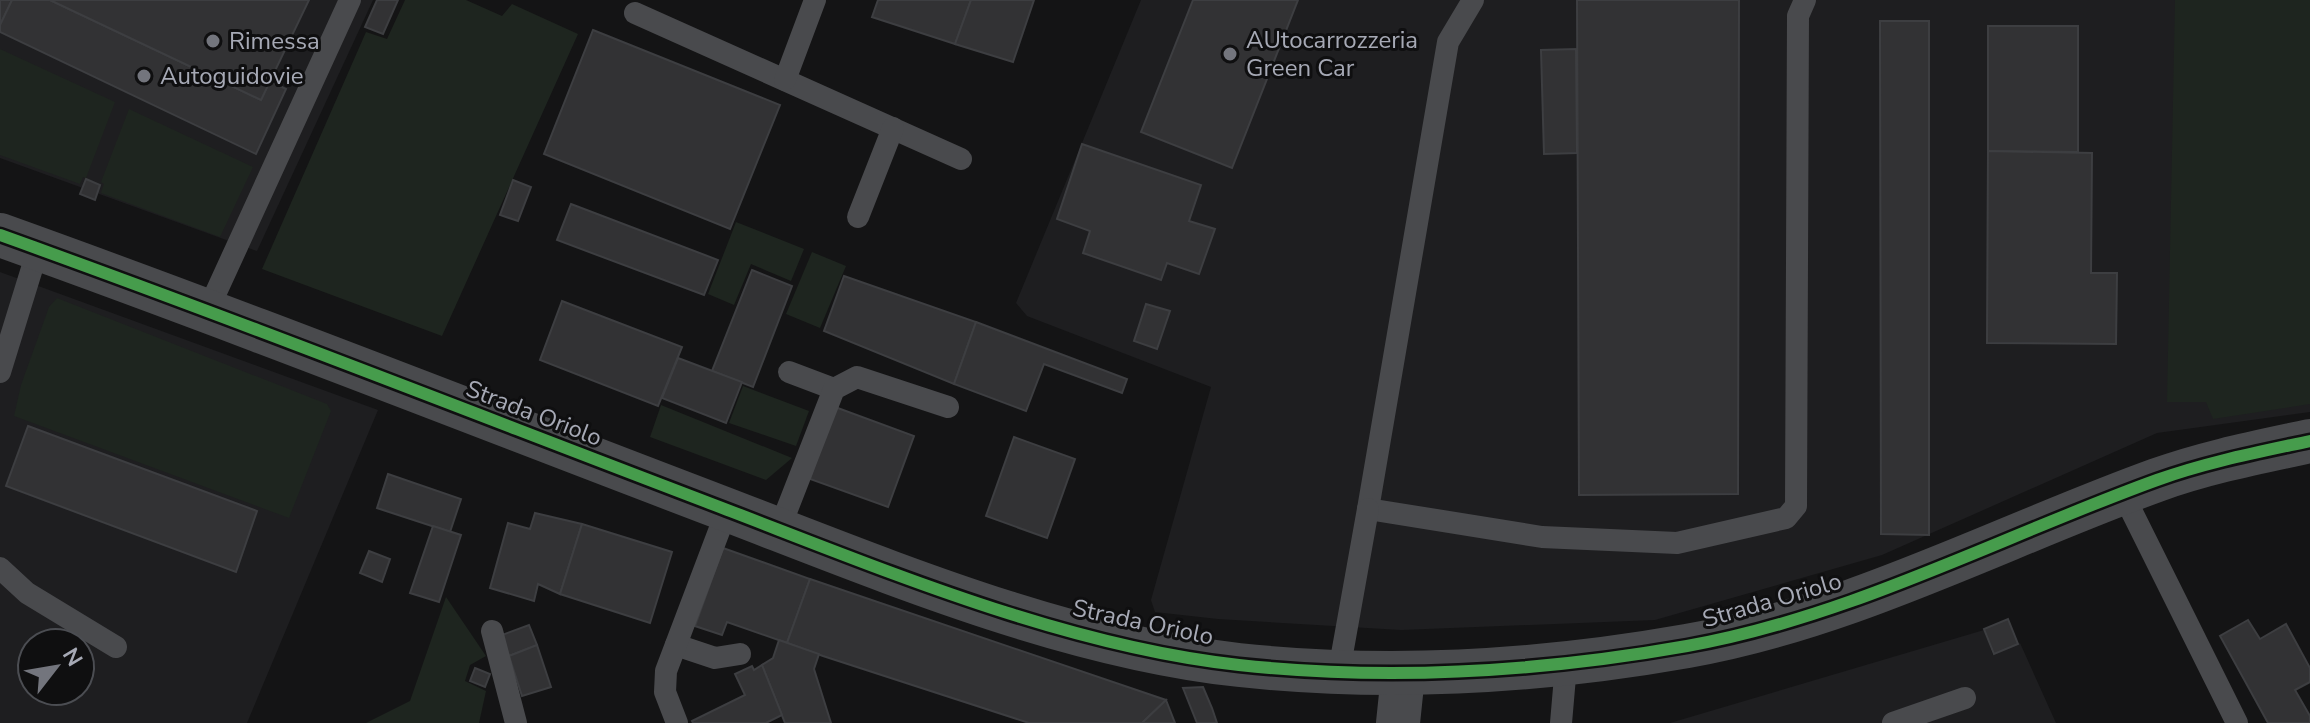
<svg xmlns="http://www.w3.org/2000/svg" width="2310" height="723" font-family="'Nunito Sans',sans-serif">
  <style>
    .built { fill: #1e1e20; fill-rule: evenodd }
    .green { fill: #1e251f }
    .building { fill: #323234; stroke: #3d3e41; stroke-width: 2 }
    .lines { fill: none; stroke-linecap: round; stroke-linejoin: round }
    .service { stroke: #494a4d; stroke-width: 22 }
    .minor { stroke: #494a4d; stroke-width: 44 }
    .tertiary { stroke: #494a4d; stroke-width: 44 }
    .cycleway-casing { stroke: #0f0f10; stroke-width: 17 }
    .cycleway { stroke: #469c4c; stroke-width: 12 }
    .poi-dot { fill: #73757d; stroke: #0f0f10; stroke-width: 3 }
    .labels { text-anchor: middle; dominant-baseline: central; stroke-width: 6; stroke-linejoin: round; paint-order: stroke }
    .poi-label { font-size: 24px; fill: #a6a9b5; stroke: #0f0f10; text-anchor: start }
    .street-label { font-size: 24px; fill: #a6a9b5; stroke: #0f0f10 }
  </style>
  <rect width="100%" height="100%" fill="#141415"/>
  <!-- built -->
  <g class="built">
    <path d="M0,0h373l-116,251 -257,-93z"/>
    <path d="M1141,0h1169v412l-153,21 -275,122 -227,65 -254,10 -183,-11 -63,-7 -4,-12 60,-213 -184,-71 -11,-13z"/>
    <path d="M0,272l378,138 -131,313h-247zM32,643h48v48h-48z"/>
    <path d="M1984,630l9,25 27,-12 36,80h-386z"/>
  </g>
  <!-- green -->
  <g class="green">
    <path d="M405,0h61l36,16 10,-12 66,30 -136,302 -180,-67 104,-237 21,7z"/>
    <path d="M2175,0h135v404l-97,15 -7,-17h-39z"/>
    <path d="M0,49l115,53 -29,76 -3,-1 -3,7 -80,-29z"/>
    <path d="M129,109l124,58 -33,70 -119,-44 3,-9 -3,-2z"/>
    <path d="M736,222l68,27 -13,32 -40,-17 -17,41 -26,-11z"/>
    <path d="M812,252l34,14 -26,62 -34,-14z"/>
    <path d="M57,298l270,106 4,7 -42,107 -275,-102 7,-31 28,-78z"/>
    <path d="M743,386l66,25 -13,35 -67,-23z"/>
    <path d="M661,405l131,53 -26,22 -116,-43z"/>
    <path d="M446,597l40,59 -16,9 -5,16 21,10 -7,32h-113l44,-22z"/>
  </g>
  <!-- building -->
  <g class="building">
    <path d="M0,0h12l-12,25z"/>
    <path d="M12,0h38l211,100 9,-19 16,8 -30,65 -256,-122v-7z"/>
    <path d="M50,0h259l-48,100z"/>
    <path d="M377,0h21l-15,34 -18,-7z"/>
    <path d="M878,0h93l-16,44 -83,-27z"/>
    <path d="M971,0h63l-21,62 -58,-18z"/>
    <path d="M1193,0h105l-66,168 -91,-36z"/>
    <path d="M1577,0h162l-1,494 -159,1z"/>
    <path d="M1880,21h49v514l-48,-1z"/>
    <path d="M1988,26h90v126l-90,-1z"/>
    <path d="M593,30l187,75 -50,124 -186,-75z"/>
    <path d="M1576,49l1,104 -33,1 -3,-104z"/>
    <path d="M1082,144l119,41 -12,36 26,8 -16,45 -32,-11 -6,17 -78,-27 7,-22 -33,-12z"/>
    <path d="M1988,151l104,2 -1,120h26l-1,71 -129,-1z"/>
    <path d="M86,179l14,6 -5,15 -15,-6z"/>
    <path d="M513,180l18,7 -13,34 -18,-6z"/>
    <path d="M571,204l147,56 -14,35 -147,-55z"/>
    <path d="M752,270l40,16 -39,101 -41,-16z"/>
    <path d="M844,276l132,46 -22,62 -130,-53z"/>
    <path d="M562,301l120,46 -24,59 -118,-46z"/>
    <path d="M1146,304l24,7 -13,38 -23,-8z"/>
    <path d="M976,322l151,57 -5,14 -78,-29 -18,47 -72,-27z"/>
    <path d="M678,358l64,24 -16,41 -64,-25z"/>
    <path d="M835,407l79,29 -26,71 -78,-28z"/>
    <path d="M28,426l229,85 -21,61 -230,-86z"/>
    <path d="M1014,437l61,22 -28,79 -61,-22z"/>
    <path d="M388,474l73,25 -11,33 -73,-24z"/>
    <path d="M535,513l47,11 -22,70 -22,-10 -4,17 -44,-13 18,-65 22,6z"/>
    <path d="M582,524l90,28 -22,71 -90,-29z"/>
    <path d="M433,526l28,9 -22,67 -29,-9z"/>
    <path d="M723,548l87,31 -23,64 -60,-21 -5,13 -27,-9z"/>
    <path d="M369,551l21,8 -8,23 -22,-9z"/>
    <path d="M810,579l356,121 -24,23h-113l-206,-67 -36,-13z"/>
    <path d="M2008,619l10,25 -24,10 -10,-25z"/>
    <path d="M2248,620l12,19 26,-15 24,44v14l-15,8 15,26v7h-42l-48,-87z"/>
    <path d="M529,625l8,20 -28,11 -7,-21z"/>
    <path d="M779,640l40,14 -5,15 17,54h-46l-23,-58 11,-7z"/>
    <path d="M537,645l14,42 -29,9 -13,-40z"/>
    <path d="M762,665l20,50 -16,8h-73l-1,-2 53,-26 -10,-21 17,-8 2,4z"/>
    <path d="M475,668l15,6 -5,13 -15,-6z"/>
    <path d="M1203,687l9,21 5,15h-20l-14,-35z"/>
    <path d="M1166,700l9,23h-33z"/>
  </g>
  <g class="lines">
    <!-- service -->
    <g class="service">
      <path d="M1473,0l-25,42 -80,467 174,28 135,6 109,-25 10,-12 2,-490 7,-16"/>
      <path d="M635,13l326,146"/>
      <path d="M785,80l30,-80"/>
      <path d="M858,217l35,-89"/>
      <path d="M207,312l143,-312"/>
      <path d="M0,372l38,-123"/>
      <path d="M789,372l45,17"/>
      <path d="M2123,494l114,229"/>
      <path d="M779,530l55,-141 23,-12 91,30"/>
      <path d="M0,568l27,25 89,54"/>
      <path d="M492,631l24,92"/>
      <path d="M676,645l39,13 25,-4"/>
      <path d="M1339,671l29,-162"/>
      <path d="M677,723l-12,-31 1,-21 61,-161"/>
      <path d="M1561,723l5,-58"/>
      <path d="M1893,723l72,-25"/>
    </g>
    <!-- minor -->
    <path class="minor" d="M1398,723l5,-48"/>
    <!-- tertiary -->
    <path class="tertiary" d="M0,235c240,86 478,180 717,271 165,63 346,140 522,159 150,16 301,7 448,-19 164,-29 315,-110 470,-166 50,-18 102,-28 153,-39"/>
    <!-- cycleway casing -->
    <g class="cycleway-casing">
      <path id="cycleway" d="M0,235c240,86 478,180 717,271 165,63 346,140 522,159 150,16 301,7 448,-19 164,-29 315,-110 470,-166 50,-18 102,-28 153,-39"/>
    </g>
    <!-- cycleway -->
    <use href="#cycleway" class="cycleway"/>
  </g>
  <!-- markers -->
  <g class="poi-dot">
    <circle cx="213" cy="41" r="8"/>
    <circle cx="1230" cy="54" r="8"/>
    <circle cx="144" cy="76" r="8"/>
  </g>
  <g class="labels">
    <!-- poi labels -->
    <g class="poi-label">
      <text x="1246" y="40">AUtocarrozzeria<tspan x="1246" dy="28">Green Car</tspan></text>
      <text x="229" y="41">Rimessa</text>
      <text x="160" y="76">Autoguidovie</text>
    </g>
    <!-- street labels -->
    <g class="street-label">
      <text transform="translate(534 413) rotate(21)">Strada Oriolo</text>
      <text transform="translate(1772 600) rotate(-16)">Strada Oriolo</text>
      <text transform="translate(1143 622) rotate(12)">Strada Oriolo</text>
    </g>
  </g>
  <!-- north arrow -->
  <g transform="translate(56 667) rotate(59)"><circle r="38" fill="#0f0f10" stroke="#4b4d52" stroke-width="2"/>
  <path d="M0-6L14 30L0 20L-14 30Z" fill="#73757d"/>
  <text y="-12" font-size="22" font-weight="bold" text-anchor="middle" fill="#a6a9b5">N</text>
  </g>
</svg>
